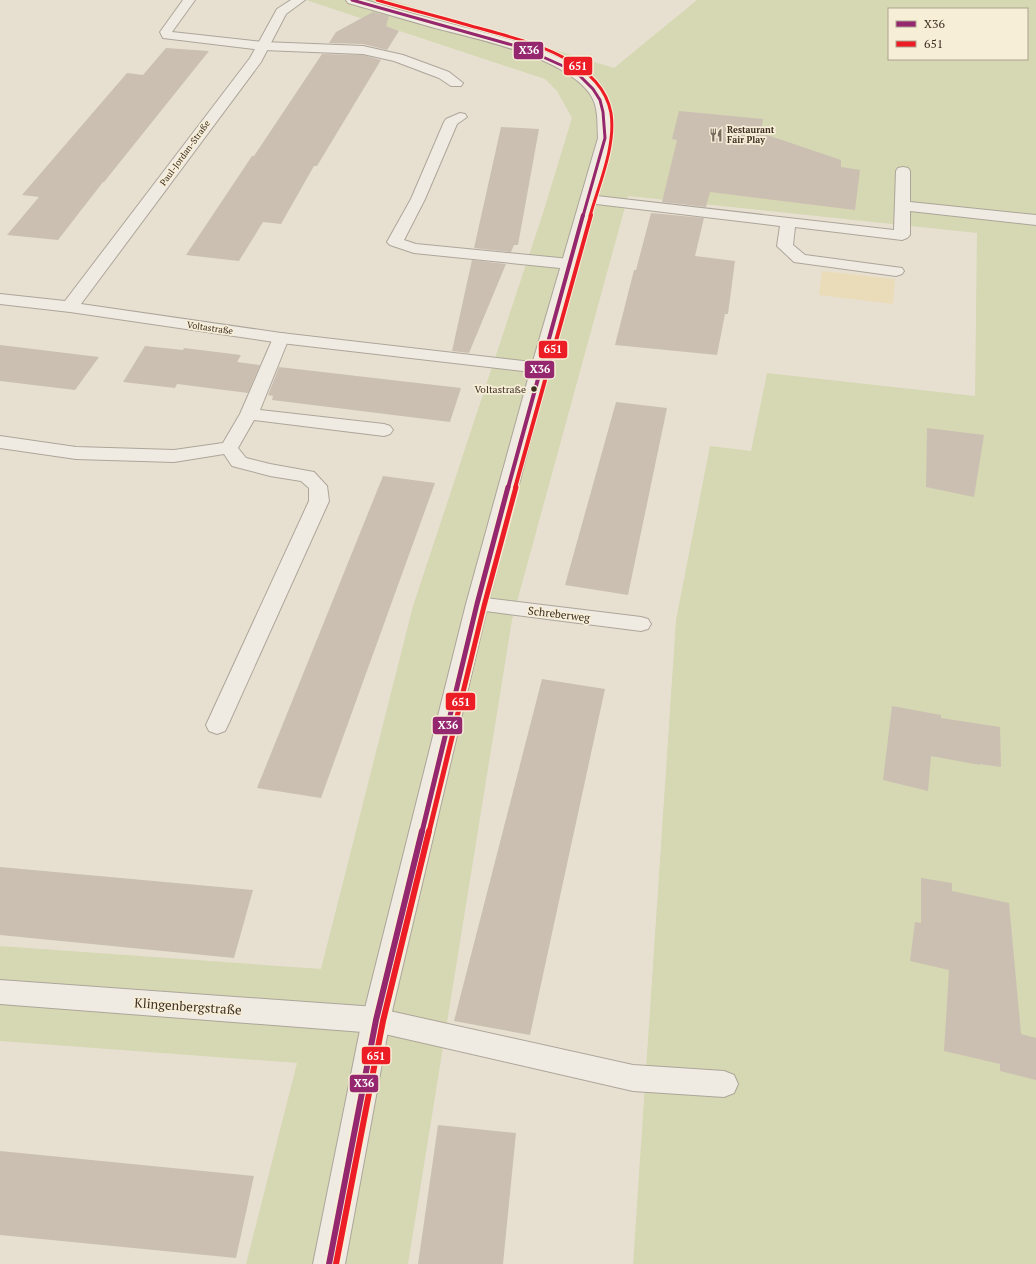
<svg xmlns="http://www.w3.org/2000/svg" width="1036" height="1264" font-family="'PT Serif',serif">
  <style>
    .green { fill: #d6d7b3; fill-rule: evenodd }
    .sand { fill: #eadcb9 }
    .building { fill: #cbbfb2 }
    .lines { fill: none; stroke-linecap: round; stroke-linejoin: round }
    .service-casing { stroke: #ada599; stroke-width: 2 }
    .minor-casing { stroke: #ada599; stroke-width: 2 }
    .tertiary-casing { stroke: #ada599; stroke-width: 2 }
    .service { fill: #efebe3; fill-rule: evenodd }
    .minor { fill: #efebe3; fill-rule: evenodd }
    .tertiary { fill: #efebe3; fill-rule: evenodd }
    .bus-1-far3-casing { stroke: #f7eed8; stroke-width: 5 }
    .bus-1-far2-casing { stroke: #f7eed8; stroke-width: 6 }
    .bus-1-far1-casing { stroke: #f7eed8; stroke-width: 8 }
    .bus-1-casing { stroke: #f7eed8; stroke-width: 10 }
    .bus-2-far3-casing { stroke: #f7eed8; stroke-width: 5 }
    .bus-2-far2-casing { stroke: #f7eed8; stroke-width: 6 }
    .bus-2-far1-casing { stroke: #f7eed8; stroke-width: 8 }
    .bus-2-casing { stroke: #f7eed8; stroke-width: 10 }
    .bus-1-far3 { stroke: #95276e; stroke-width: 3 }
    .bus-1-far2 { stroke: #95276e; stroke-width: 4 }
    .bus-1-far1 { stroke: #95276e; stroke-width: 5 }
    .bus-1 { stroke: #95276e; stroke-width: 6 }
    .bus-2-far3 { stroke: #ed1d25; stroke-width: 3 }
    .bus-2-far2 { stroke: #ed1d25; stroke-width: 4 }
    .bus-2-far1 { stroke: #ed1d25; stroke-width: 5 }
    .bus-2 { stroke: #ed1d25; stroke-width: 6 }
    .bus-dot { fill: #3d2e20; stroke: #f7eed8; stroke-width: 1.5 }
    .labels { text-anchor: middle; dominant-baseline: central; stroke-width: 3.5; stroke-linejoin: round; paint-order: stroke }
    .far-poi-label { font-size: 9px; font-weight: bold; fill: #3d2e20; stroke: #f7eed8; text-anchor: start }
    .far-street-label { font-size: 9px; fill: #3d2e20; stroke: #f7eed8 }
    .bus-label { font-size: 10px; fill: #3d2e20; stroke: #f7eed8; text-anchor: end }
    .street-label { font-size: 11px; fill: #3d2e20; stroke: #f7eed8 }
    .near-street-label { font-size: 13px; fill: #3d2e20; stroke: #f7eed8 }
    .line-badge { stroke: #f7eed8; stroke-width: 1.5 }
    .badge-label { font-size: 11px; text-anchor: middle; font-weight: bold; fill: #fff }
  </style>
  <rect width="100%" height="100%" fill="#e7e0d1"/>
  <!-- green -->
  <path class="green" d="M306,0h84l224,68 83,-68h339v1264h-403l43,-644 34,-174 41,5 16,-78 208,23 2,-163 -349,-37 -116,424 -104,644h-162l51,-201 -297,-22v-95l321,23 92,-363 130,-393 29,-95 -15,-27 -12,-12zM889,9h138v50h-138z"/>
  <!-- sand -->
  <path class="sand" d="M822,271l73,8 -2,25 -74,-9z"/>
  <!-- building -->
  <g class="building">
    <path d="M373,12l16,4 -3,10 13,5 -12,19 -24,-6 -34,-1 7,-11z"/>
    <path d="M166,48l43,3 -105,131h-1l-45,58 -51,-5 32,-38 -17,-2 105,-122 16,2z"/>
    <path d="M322,54l41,1 18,5 -64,106h-3l-33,58 -18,-2 -24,39 -53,-6 66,-99h2z"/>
    <path d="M679,111l84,8 -2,14 80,27v7l19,3 -5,40 -145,-18 -4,15 -44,-5 15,-62 -5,-1z"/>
    <path d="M501,127l38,2 -21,116h-4l-3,7 -37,-4z"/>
    <path d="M651,213l53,5 -9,38 40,5 -7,53h-3l-8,41 -102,-10 19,-75h2z"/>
    <path d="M472,260l34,4 -37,89 -17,-2z"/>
    <path d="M0,345l99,12 -24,33 -75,-9z"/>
    <path d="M145,346l38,4 1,-2 57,7 -4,7 23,3 -12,28 -71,-9 -2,4 -52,-6z"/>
    <path d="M279,367l182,21 -11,34 -178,-22 1,-4 -5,-1z"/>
    <path d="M616,402l51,6 -39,187 -63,-10z"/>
    <path d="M927,428l57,7 -10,62 -48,-10z"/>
    <path d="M383,476l52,7 -114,315 -64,-10z"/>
    <path d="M542,679l63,10 -75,346 -76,-14z"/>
    <path d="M892,706l49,9v3l59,9 1,40 -21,-3v1l-49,-9 -3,35 -45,-11z"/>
    <path d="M0,867l253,23 -19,68 -234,-23z"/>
    <path d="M921,878l31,5v8l57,12 12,131 15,4v42l-36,-9v-7l-56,-13 5,-81 -39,-9 5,-39 6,1z"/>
    <path d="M438,1125l78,8 -13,131h-85z"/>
    <path d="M0,1151l254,25 -18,82 -236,-23z"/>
  </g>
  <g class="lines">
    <!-- service casing -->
    <g class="service-casing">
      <g id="service">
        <path d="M183,0h12l-23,32 91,10 100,4 40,9 46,17 14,11 -2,3h-10l-12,-8 -45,-17 -31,-7 -100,-4 -100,-12 -3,-6z"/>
        <path d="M460,113l5,1 2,3 -10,7 -32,75 -21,41 12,4 154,15 6,2 2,3 -2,3 -6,2 -156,-16 -24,-8 -3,-3 24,-43 33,-77 2,-3z"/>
        <path d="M903,167l5,1 2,3v31l126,13v10l-126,-14v24l-3,3 -5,2 -107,-13 -2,18 12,10 97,13 2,3 -2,3 -6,2 -102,-14 -17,-16 3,-20 -192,-23 -5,-1 -2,-3 2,-3 5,-1 306,35 2,-59 2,-3z"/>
        <path d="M281,333l6,1 2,4 -29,72 124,14 6,2 3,4 -3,4 -6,2 -130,-16 -16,28 8,10 24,6 44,8 13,14 2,15 -101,224 -3,6 -8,3 -8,-3 -3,-6 103,-224v-13l-8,-7 -31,-5 -38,-10 -8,-12 -50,8 -98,-3 -76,-11v-12l76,11 98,3 49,-7 17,-29 33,-76 2,-4z"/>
        <path d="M477,597l164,20 7,2 3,5 -3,5 -7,2 -171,-22 -3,-5 3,-5z"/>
        <path d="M376,1008l257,57 91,6 10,4 4,9 -4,9 -10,4 -91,-6 -257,-59 -9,-3 -4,-9 4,-9z"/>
      </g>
    </g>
    <!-- minor casing -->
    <g class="minor-casing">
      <g id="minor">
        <path d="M291,0h14l-19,14 -25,48 -180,242 200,29 259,30 6,1 3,4 -3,4 -6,1 -259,-30 -211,-31 -70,-8v-10l65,7 185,-243 27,-49z"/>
        <path d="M0,980l376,27 10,4 4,9 -4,9 -10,4 -376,-29z"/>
      </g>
    </g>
    <!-- tertiary casing -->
    <g class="tertiary-casing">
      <path id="tertiary" d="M346,0h19c28,8 55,16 83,23 44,12 120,27 150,63 13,16 14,32 14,52l-63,230 -61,236 -98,416 -45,244h-32l49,-244 104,-416 65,-236 67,-230c-1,-15 1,-31 -8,-44 -26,-37 -112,-55 -155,-66 -29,-8 -58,-17 -87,-25z"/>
    </g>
    <!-- service -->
    <use href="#service" class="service"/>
    <!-- minor -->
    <use href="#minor" class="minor"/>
    <!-- tertiary -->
    <use href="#tertiary" class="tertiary"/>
    <!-- bus-1-far3 casing -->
    <g class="bus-1-far3-casing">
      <path id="bus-1-far3" d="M352,0l171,48 40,18 17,10 13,13 7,11 3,12 2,26 -22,78"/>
    </g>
    <!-- bus-1-far2 casing -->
    <g class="bus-1-far2-casing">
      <path id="bus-1-far2" d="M508,488l75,-273"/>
    </g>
    <!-- bus-1-far1 casing -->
    <g class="bus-1-far1-casing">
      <path id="bus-1-far1" d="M422,832l55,-228 31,-117"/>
    </g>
    <!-- bus-1 casing -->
    <g class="bus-1-casing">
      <path id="bus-1" d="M329,1264l47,-244 46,-189"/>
    </g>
    <!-- bus-2-far3 casing -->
    <g class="bus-2-far3-casing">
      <path id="bus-2-far3" d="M377,0c31,9 63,17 94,26 46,13 130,30 140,87 5,33 -12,71 -21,103"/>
    </g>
    <!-- bus-2-far2 casing -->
    <g class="bus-2-far2-casing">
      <path id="bus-2-far2" d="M515,488l76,-273"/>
    </g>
    <!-- bus-2-far1 casing -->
    <g class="bus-2-far1-casing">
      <path id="bus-2-far1" d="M429,832l55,-226 32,-119"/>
    </g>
    <!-- bus-2 casing -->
    <g class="bus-2-casing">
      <path id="bus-2" d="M336,1264l47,-243 46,-190"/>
    </g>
    <!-- bus-1-far3 -->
    <use href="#bus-1-far3" class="bus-1-far3"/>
    <!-- bus-1-far2 -->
    <use href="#bus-1-far2" class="bus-1-far2"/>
    <!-- bus-1-far1 -->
    <use href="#bus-1-far1" class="bus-1-far1"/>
    <!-- bus-1 -->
    <use href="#bus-1" class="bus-1"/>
    <!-- bus-2-far3 -->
    <use href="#bus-2-far3" class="bus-2-far3"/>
    <!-- bus-2-far2 -->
    <use href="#bus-2-far2" class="bus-2-far2"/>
    <!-- bus-2-far1 -->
    <use href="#bus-2-far1" class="bus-2-far1"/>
    <!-- bus-2 -->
    <use href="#bus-2" class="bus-2"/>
  </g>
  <!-- icons -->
  <defs>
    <g id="restaurant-bare" transform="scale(1.08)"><path d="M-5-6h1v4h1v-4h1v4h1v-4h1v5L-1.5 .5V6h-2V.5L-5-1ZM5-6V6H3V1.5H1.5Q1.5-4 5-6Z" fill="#786c5e" stroke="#f7eed8" stroke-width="2.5" paint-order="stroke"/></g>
  </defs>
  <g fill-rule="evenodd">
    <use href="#restaurant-bare" x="716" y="135"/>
  </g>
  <!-- markers -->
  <circle class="bus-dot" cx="534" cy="389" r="3.5"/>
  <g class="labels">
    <!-- far-poi labels -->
    <g class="far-poi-label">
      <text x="727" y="130">Restaurant<tspan x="727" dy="10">Fair Play</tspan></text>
    </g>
    <!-- far-street labels -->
    <g class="far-street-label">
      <text transform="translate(185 153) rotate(-54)">Paul-Jordan-Straße</text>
      <text transform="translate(210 328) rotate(8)">Voltastraße</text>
    </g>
    <!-- bus labels -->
    <g class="bus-label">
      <text x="526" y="389">Voltastraße</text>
    </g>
    <!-- street labels -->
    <g class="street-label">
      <text transform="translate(559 614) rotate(7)">Schreberweg</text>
    </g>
    <!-- near-street labels -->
    <g class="near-street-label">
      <text transform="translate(188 1006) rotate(4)">Klingenbergstraße</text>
    </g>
  </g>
  <g class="line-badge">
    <rect x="513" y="41" width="31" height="19" rx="4" fill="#95276e"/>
    <rect x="563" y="56" width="30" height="20" rx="4" fill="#ed1d25"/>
    <rect x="538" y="340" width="30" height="19" rx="4" fill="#ed1d25"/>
    <rect x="524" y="360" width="31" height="19" rx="4" fill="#95276e"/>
    <rect x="445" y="692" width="31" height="19" rx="4" fill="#ed1d25"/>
    <rect x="432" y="716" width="31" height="19" rx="4" fill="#95276e"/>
    <rect x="361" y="1046" width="30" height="19" rx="4" fill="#ed1d25"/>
    <rect x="349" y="1074" width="30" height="19" rx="4" fill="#95276e"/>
  </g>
  <g class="badge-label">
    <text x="529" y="54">X36</text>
    <text x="578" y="70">651</text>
    <text x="553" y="353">651</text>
    <text x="540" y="373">X36</text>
    <text x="461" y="706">651</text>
    <text x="448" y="729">X36</text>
    <text x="376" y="1060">651</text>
    <text x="364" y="1087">X36</text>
  </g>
  <!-- legend -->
  <rect x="888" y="8" width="140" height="52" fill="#f7eed8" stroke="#ada18e"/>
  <rect x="896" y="21" width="20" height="6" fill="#95276e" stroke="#ada18e"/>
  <text x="924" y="28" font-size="12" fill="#3d2e20">X36</text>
  <rect x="896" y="41" width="20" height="6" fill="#ed1d25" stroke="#ada18e"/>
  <text x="924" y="48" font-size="12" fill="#3d2e20">651</text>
</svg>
